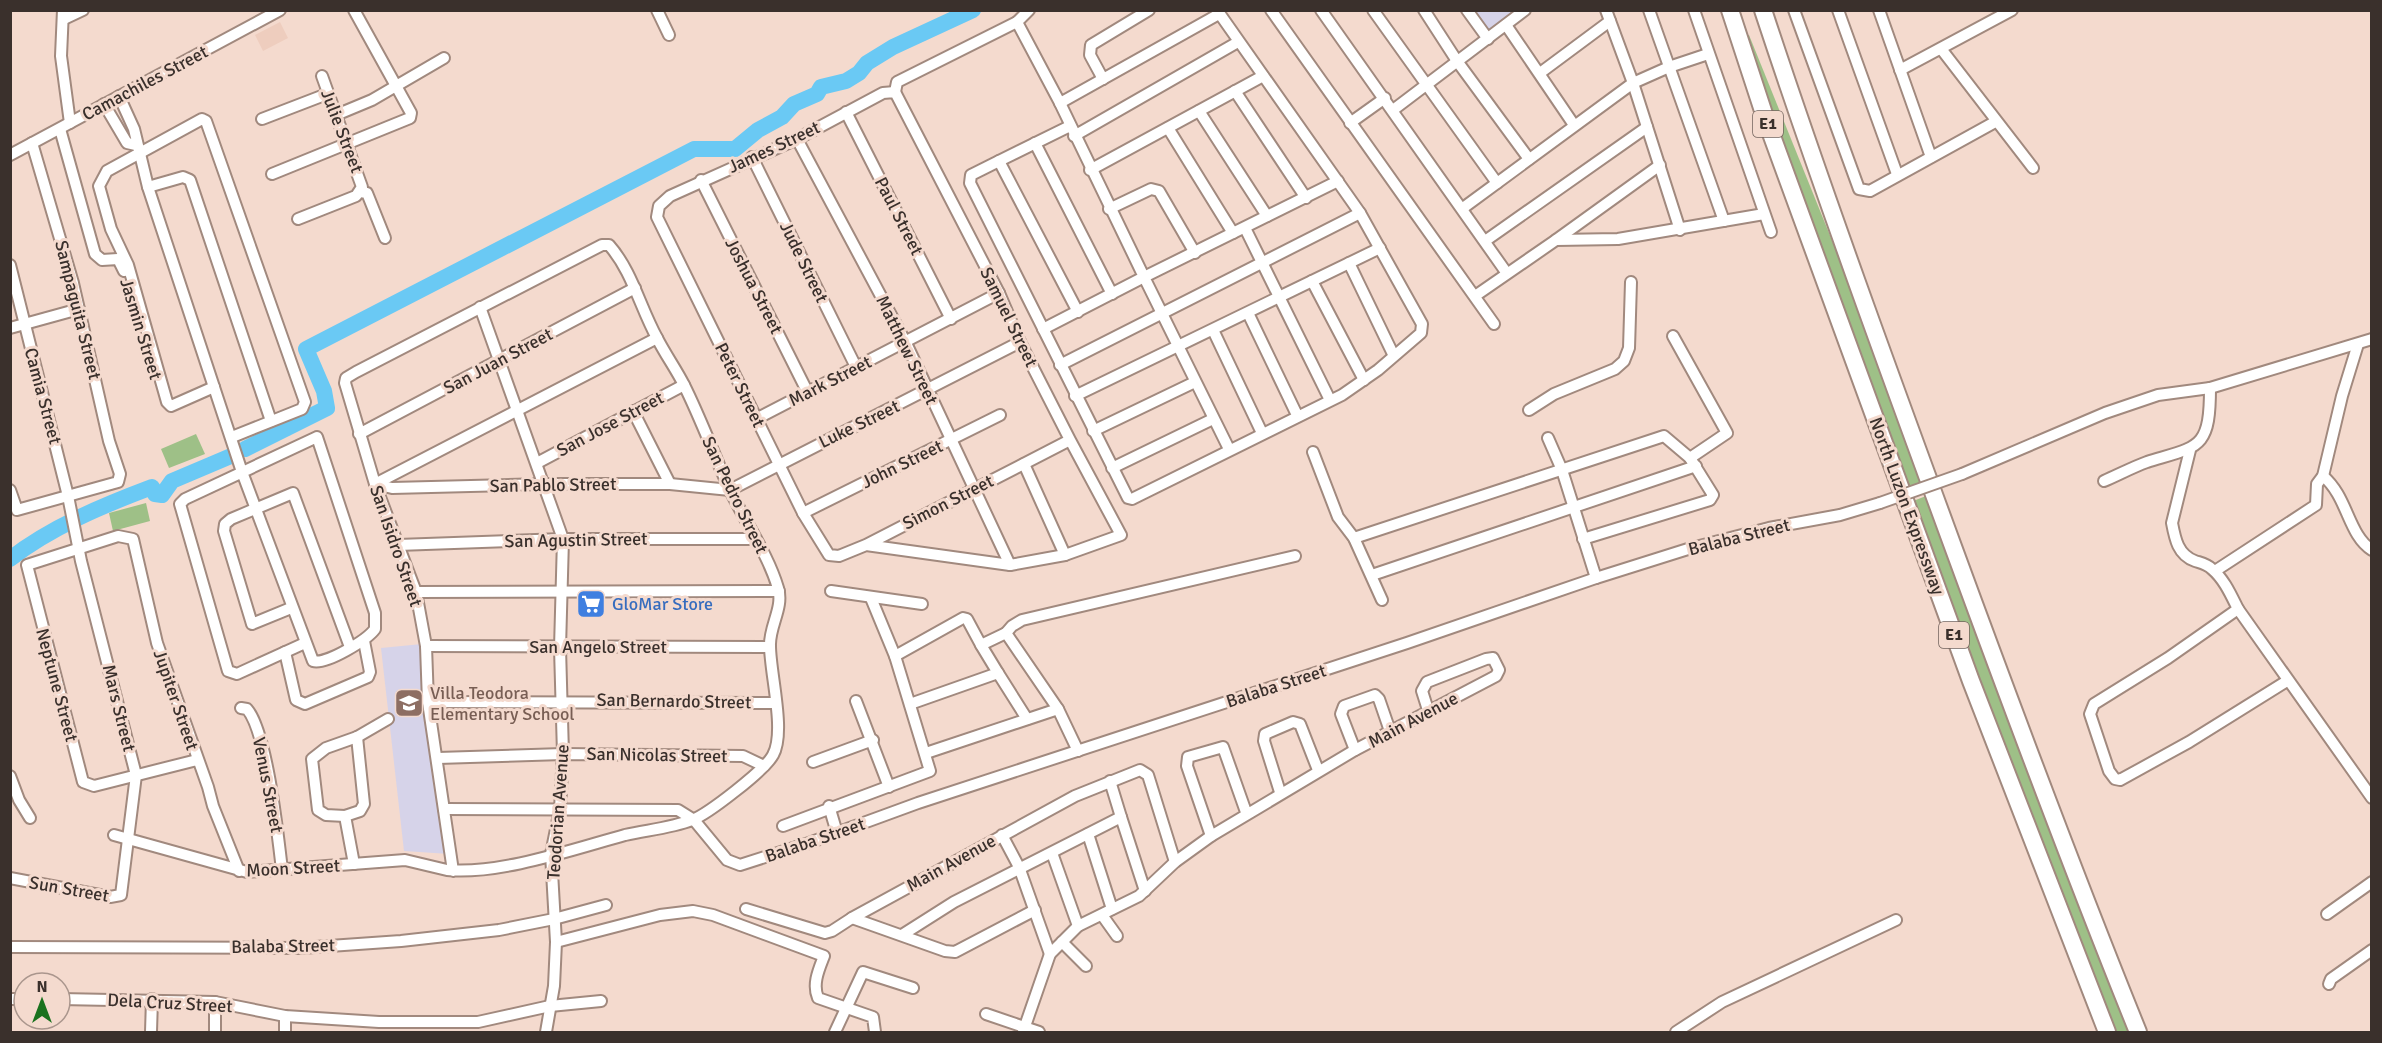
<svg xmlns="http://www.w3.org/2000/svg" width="2382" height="1043" font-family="Signika,sans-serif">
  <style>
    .built { fill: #eecdbe }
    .education { fill: #d6d3e9 }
    .green { fill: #9ec087 }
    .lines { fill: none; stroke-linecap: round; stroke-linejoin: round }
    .river { stroke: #6ac9f4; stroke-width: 16 }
    .minor-casing { stroke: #a1897e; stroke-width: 14 }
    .highway-casing { stroke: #a1897e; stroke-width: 20 }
    .minor { stroke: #fff; stroke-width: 10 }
    .highway { stroke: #fff; stroke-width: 16 }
    .minor-bridge-casing { stroke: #a1897e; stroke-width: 14; stroke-linecap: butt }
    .minor-bridge { stroke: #fff; stroke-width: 10 }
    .labels { text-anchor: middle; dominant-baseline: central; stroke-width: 6; stroke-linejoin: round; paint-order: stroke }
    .shield { fill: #f4dace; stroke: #72635d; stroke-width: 1.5 }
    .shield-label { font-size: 16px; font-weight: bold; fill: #3a302c }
    .street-label { font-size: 18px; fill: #3a302c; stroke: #f4dace }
    .shop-label { font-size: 18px; fill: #366cbe; stroke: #f4dace; text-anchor: start }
    .education-label { font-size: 18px; fill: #785e54; stroke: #f4dace; text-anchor: start }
  </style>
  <rect width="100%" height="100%" fill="#f4dace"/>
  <!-- built -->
  <path class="built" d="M280,22l8,16 -25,13 -8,-16z"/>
  <!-- education -->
  <g class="education">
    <path d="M1470,11h51l-33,23z"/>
    <path d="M422,644l27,210 -45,-3 -23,-203z"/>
  </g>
  <!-- green -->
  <g class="green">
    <path d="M1749,35l97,240 78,213 -19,6 -162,-456z"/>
    <path d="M196,434l9,20 -36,14 -8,-19z"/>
    <path d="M1926,496l206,536h-21l-203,-529z"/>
    <path d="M146,503l4,18 -37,10 -4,-18z"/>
  </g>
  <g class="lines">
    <!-- river -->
    <g class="river">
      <path d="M245,449l82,-41 -3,-17 -18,-42 388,-200h41l23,-19 24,-13 12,-13 23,-10 4,-7 25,-6 13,-8 8,-10 26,-16 80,-37"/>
      <path d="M10,559c41,-32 94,-54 142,-72l3,7 7,1 10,-14 59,-25"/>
    </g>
    <!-- minor casing -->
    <g class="minor-casing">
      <g id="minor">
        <path d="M63,10l-2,46 9,67"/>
        <path d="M657,10l12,25"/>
        <path d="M1029,10l-12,12 43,81 84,174 -101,52"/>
        <path d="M1271,10l223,314"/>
        <path d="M1321,10l185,262"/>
        <path d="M1373,10l124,173"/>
        <path d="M1424,10l33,51 72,98"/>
        <path d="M1467,10l21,29"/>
        <path d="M1606,10l27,73 47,147"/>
        <path d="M1649,10l75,211"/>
        <path d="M1694,10l77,222"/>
        <path d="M1794,10l65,179 11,2 125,-69"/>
        <path d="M1838,10l59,164"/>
        <path d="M1879,10l52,147"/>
        <path d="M64,19l19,-9"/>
        <path d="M1506,25l68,100"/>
        <path d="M1942,50l91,118"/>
        <path d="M1900,70l112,-60"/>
        <path d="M1540,73l70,-52"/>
        <path d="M1103,79l-13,-24 1,-10 58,-35"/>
        <path d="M1235,91l71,107"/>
        <path d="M895,92l2,-10 120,-60"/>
        <path d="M119,96l15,33 14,58 94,285 71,189c13,4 54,-21 62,-32v-16l-58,-176 -132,62 -5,5 48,167 9,3 68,-31"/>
        <path d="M1060,103l159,-89"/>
        <path d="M104,104l23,39 9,2"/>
        <path d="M1393,110l132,-100"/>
        <path d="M1199,111l68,105"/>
        <path d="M846,112l105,207"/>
        <path d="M336,115l36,-15 72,-42"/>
        <path d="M262,119l65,-25"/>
        <path d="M1350,123l35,-25"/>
        <path d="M1070,126l-71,35 79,151"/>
        <path d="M1168,128l65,105"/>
        <path d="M60,129l35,125 7,6 16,-1 6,12"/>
        <path d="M1074,136l164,-94"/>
        <path d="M797,139l109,204 104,222"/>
        <path d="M1035,143l77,151"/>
        <path d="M10,155l270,-145"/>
        <path d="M752,157l104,210"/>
        <path d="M999,161l-28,14 -1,8 158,315 4,1 210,-104 36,-25 43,-37 1,-9 -62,-111 -143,-203"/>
        <path d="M1090,170l173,-94"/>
        <path d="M272,174l138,-56 1,-5 -57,-103"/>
        <path d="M701,180l106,211"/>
        <path d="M148,187l35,-10 7,3 81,241"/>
        <path d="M360,192l7,1 18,45"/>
        <path d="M1463,208l170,-125 36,-16 39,-13"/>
        <path d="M1109,209l42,-20 8,2 36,62"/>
        <path d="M298,219l58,-23 6,-9 -40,-111"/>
        <path d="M1245,228l85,172"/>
        <path d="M1556,240l104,-75"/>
        <path d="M1485,241l162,-114"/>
        <path d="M1349,263l44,91"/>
        <path d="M10,265l58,231 13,65 55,214 -15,120 -11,2 -100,-19"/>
        <path d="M1312,281l52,99"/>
        <path d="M1475,296l81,-56 62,-1 146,-25"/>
        <path d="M480,307l83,232 -3,109 3,106 -3,55 -9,45 5,88 -2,44 -8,46"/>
        <path d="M1248,313l49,102"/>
        <path d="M10,328l69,-19"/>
        <path d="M1213,330l49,103"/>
        <path d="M1673,336l54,97 -37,25"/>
        <path d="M1060,365l300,-152"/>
        <path d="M214,387l-43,19 -4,-4 -39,-137 -17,-36 -12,-43 8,-15 95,-52 4,2 99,281 -3,7 -70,28"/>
        <path d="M1075,396l305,-148"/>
        <path d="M1529,410l25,-16 61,-25 9,-8 5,-13 2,-66"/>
        <path d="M633,411l37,73"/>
        <path d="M756,419l243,-126"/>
        <path d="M1093,431l102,-49"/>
        <path d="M359,434l276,-146"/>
        <path d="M1548,438l14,32 34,108"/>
        <path d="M1229,449l-85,-172 194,-96"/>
        <path d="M2190,450l-18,73c3,16 6,32 23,38 6,2 12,3 17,8 12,10 19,26 26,40l-70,49 -74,46 -4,10 19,57 6,8 5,1 69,-38 98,-61"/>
        <path d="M1313,452l25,65 16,21 28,62"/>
        <path d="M537,463l147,-78"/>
        <path d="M1024,464l41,91"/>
        <path d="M1112,468l101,-49"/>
        <path d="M1962,474l143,-61 53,-18 52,-7 162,-49"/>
        <path d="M2323,476c25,21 25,59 49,74"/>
        <path d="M2104,481c14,-6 29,-14 43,-19 52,-16 63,-12 63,-74"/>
        <path d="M375,484l17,4 152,-4h126l60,6 290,-148"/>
        <path d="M375,484l282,-146"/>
        <path d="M10,490l7,20 101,-28 2,-8 -11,-33 -36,-158 -41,-140"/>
        <path d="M803,513l197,-98"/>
        <path d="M1354,538l310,-102 26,22 23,37 -3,5 -127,39"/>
        <path d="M398,545l165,-6h192"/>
        <path d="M866,545l144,20 55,-10 56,-20 -51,-95 -50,-98 -21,-49 -104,-201 -12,1 -86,46 -127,57 -11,10 -2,11 146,296 26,42 10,1 27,-11 204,-105"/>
        <path d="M2215,571l101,-66 1,-21 6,-8 19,-80 16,-52"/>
        <path d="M1372,575l324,-109"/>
        <path d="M831,591l91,13"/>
        <path d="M416,592l363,-1"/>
        <path d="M291,608l-39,16 -28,-93 1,-7 6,-5 62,-26 57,154"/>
        <path d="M2238,609l134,189"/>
        <path d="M426,646l344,1"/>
        <path d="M285,652l11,48 9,4 63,-27 2,-5 -6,-31"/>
        <path d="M895,656l68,-38 4,1 14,26"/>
        <path d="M998,673l29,46"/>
        <path d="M856,701l33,86"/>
        <path d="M428,702l348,1"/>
        <path d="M910,704l88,-31 -17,-28 25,-12"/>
        <path d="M241,708l6,1c20,23 31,127 35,161"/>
        <path d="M1355,750l-14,-36 3,-8 31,-11 4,4 11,32"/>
        <path d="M1078,751l-20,-42 -52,-76 6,-7 10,-6 273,-64"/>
        <path d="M926,753l132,-44"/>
        <path d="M438,758l125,-4 180,2 21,10"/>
        <path d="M197,760l-103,26 -11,-4 -56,-217 91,-29 15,3 24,104 51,144 5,19 26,65"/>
        <path d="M813,762l60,-22"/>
        <path d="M10,776l9,24 11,18"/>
        <path d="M1280,792l-16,-51 1,-7 28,-12 7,2 18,46"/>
        <path d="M829,806l8,27"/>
        <path d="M444,809l234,1 16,10 33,40 13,5 66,-21 112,-41 489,-160 189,-65 92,-29 81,-21 71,-13 40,-12"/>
        <path d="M1246,812l-23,-65 -35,10 -1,9 24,70 144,-86 141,-74 3,-6 -6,-12 -7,1 -59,23 -5,9 6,19"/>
        <path d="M345,816l-19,-1 -8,-5 -6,-51 14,-11 31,-11 31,-18"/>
        <path d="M1121,817l24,74"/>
        <path d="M783,826l147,-55 -35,-115 -24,-58"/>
        <path d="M1088,834l24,75"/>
        <path d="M114,835l133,37 158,-12 42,10c52,5 127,-21 178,-35 22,-5 46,-7 67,-15 16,-6 73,-50 81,-65 13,-23 -3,-82 -3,-109 -1,-20 14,-38 8,-58 -10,-34 -33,-66 -48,-98 -16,-35 -29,-71 -46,-105 -8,-16 -19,-31 -27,-47 -17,-31 -25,-67 -48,-93h-7l-246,127 -10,6 -1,5 30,101 41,108 10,54 2,56 25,169"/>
        <path d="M1002,835l17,32 31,87"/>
        <path d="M1052,853l26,73"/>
        <path d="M354,864l-9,-48 15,-5 4,-7 -7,-67"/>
        <path d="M746,909l79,24 7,-2 20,-13"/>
        <path d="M1035,910l-80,42 -10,-1 -93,-33 223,-122 65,-26 8,5 27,87"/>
        <path d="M2327,914l45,-32"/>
        <path d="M1102,915l15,21"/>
        <path d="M902,935l52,-33 167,-85 -11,-36"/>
        <path d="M556,942l104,-27 33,-4 20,4 111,41c-5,13 -12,28 -6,42l55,19 2,15"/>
        <path d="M1062,942l24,24"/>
        <path d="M10,947l291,1 100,-7 98,-11 55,-11 52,-14"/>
        <path d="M2329,984l2,-5 41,-29"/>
        <path d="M10,999h14"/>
        <path d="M60,999l155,3 70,14 94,6h99l72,-16 51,-5"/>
        <path d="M986,1014l53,18"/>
        <path d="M285,1016v16"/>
        <path d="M151,1032l1,-33"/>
        <path d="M215,1032v-30"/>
        <path d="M835,1032l28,-60 50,16"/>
        <path d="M1023,1032l27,-78 28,-28 61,-30 36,-34 36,-26"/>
        <path d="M1676,1032l46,-30 174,-82"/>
      </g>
    </g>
    <!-- highway casing -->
    <g class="highway-casing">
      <g id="highway">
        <path d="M1730,10l35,107 206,564 136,351"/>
        <path d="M1763,10c60,182 126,362 192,542 59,161 119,322 183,480"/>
      </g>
    </g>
    <!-- minor -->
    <use href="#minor" class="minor"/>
    <!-- highway -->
    <use href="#highway" class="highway"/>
    <!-- minor-bridge casing -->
    <g class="minor-bridge-casing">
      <path id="minor-bridge" d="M1880,503l82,-29"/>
    </g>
    <!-- minor-bridge -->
    <use href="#minor-bridge" class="minor-bridge"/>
  </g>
  <!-- icons -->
  <defs>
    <g id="supermarket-square" transform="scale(1.5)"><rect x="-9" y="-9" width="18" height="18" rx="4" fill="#3f7fe0" stroke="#f4dace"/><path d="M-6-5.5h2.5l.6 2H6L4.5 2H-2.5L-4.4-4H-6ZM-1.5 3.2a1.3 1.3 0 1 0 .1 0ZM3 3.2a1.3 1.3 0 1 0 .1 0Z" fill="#fff"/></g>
    <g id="school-square" transform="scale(1.5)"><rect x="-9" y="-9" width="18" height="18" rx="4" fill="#8d6e63" stroke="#f4dace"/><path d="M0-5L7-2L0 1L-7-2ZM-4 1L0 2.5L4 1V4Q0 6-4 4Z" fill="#fff"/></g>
  </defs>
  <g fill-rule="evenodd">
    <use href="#supermarket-square" x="591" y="604"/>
    <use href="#school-square" x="409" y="703"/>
  </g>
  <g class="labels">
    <!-- shield labels -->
    <g class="shield">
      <rect x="1753" y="111" width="30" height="26" rx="4.5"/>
      <rect x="1939" y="622" width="30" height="26" rx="4.5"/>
    </g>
    <g class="shield-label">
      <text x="1768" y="124">E1</text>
      <text x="1954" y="635">E1</text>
    </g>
    <!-- street labels -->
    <g class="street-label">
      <text transform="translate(145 83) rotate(-28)">Camachiles Street</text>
      <text transform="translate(342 131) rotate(69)">Julie Street</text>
      <text transform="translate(774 147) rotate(-25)">James Street</text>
      <text transform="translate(899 216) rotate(63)">Paul Street</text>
      <text transform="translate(804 262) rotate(64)">Jude Street</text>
      <text transform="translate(754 286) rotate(63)">Joshua Street</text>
      <text transform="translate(78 310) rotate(76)">Sampaguita Street</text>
      <text transform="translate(1009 317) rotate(64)">Samuel Street</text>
      <text transform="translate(141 329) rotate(73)">Jasmin Street</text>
      <text transform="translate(907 350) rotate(64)">Matthew Street</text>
      <text transform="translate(498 361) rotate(-28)">San Juan Street</text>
      <text transform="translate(830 381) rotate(-27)">Mark Street</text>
      <text transform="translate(740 385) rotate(64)">Peter Street</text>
      <text transform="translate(43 396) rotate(75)">Camia Street</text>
      <text transform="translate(610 424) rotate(-28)">San Jose Street</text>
      <text transform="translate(859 424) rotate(-26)">Luke Street</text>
      <text transform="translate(902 464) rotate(-26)">John Street</text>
      <text transform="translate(553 485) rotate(-1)">San Pablo Street</text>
      <text transform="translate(735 495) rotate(64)">San Pedro Street</text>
      <text transform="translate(948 502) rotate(-27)">Simon Street</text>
      <text transform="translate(1907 506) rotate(70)">North Luzon Expressway</text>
      <text transform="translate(1739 537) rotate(-14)">Balaba Street</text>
      <text transform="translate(576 540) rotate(-1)">San Agustin Street</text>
      <text transform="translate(396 546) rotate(71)">San Isidro Street</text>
      <text x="598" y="647">San Angelo Street</text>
      <text transform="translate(57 685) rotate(75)">Neptune Street</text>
      <text transform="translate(1276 686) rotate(-18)">Balaba Street</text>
      <text transform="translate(176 700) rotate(71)">Jupiter Street</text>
      <text transform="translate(674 701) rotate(1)">San Bernardo Street</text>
      <text transform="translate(119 708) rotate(76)">Mars Street</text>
      <text transform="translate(1413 720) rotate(-28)">Main Avenue</text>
      <text transform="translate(657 755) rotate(1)">San Nicolas Street</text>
      <text transform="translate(268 785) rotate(79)">Venus Street</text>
      <text transform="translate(558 812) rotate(-86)">Teodorian Avenue</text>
      <text transform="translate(815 840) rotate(-19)">Balaba Street</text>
      <text transform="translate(951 863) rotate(-29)">Main Avenue</text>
      <text transform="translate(293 868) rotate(-3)">Moon Street</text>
      <text transform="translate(69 889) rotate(10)">Sun Street</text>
      <text transform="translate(283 946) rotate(-1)">Balaba Street</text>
      <text transform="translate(170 1003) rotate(3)">Dela Cruz Street</text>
    </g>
    <!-- shop labels -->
    <g class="shop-label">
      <text x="612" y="604">GloMar Store</text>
    </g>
    <!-- education labels -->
    <g class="education-label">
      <text x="430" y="693">Villa Teodora<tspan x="430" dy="21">Elementary School</tspan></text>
    </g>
  </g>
  <!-- border -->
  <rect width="2382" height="1043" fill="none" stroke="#3a302c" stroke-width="24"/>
  <!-- north arrow -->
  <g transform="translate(42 1001)"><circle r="28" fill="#f4dace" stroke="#aa968d" stroke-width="1.5"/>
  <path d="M0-4.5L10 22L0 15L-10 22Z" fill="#1a721e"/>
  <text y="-9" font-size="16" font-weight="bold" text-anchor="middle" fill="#3a302c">N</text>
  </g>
</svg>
